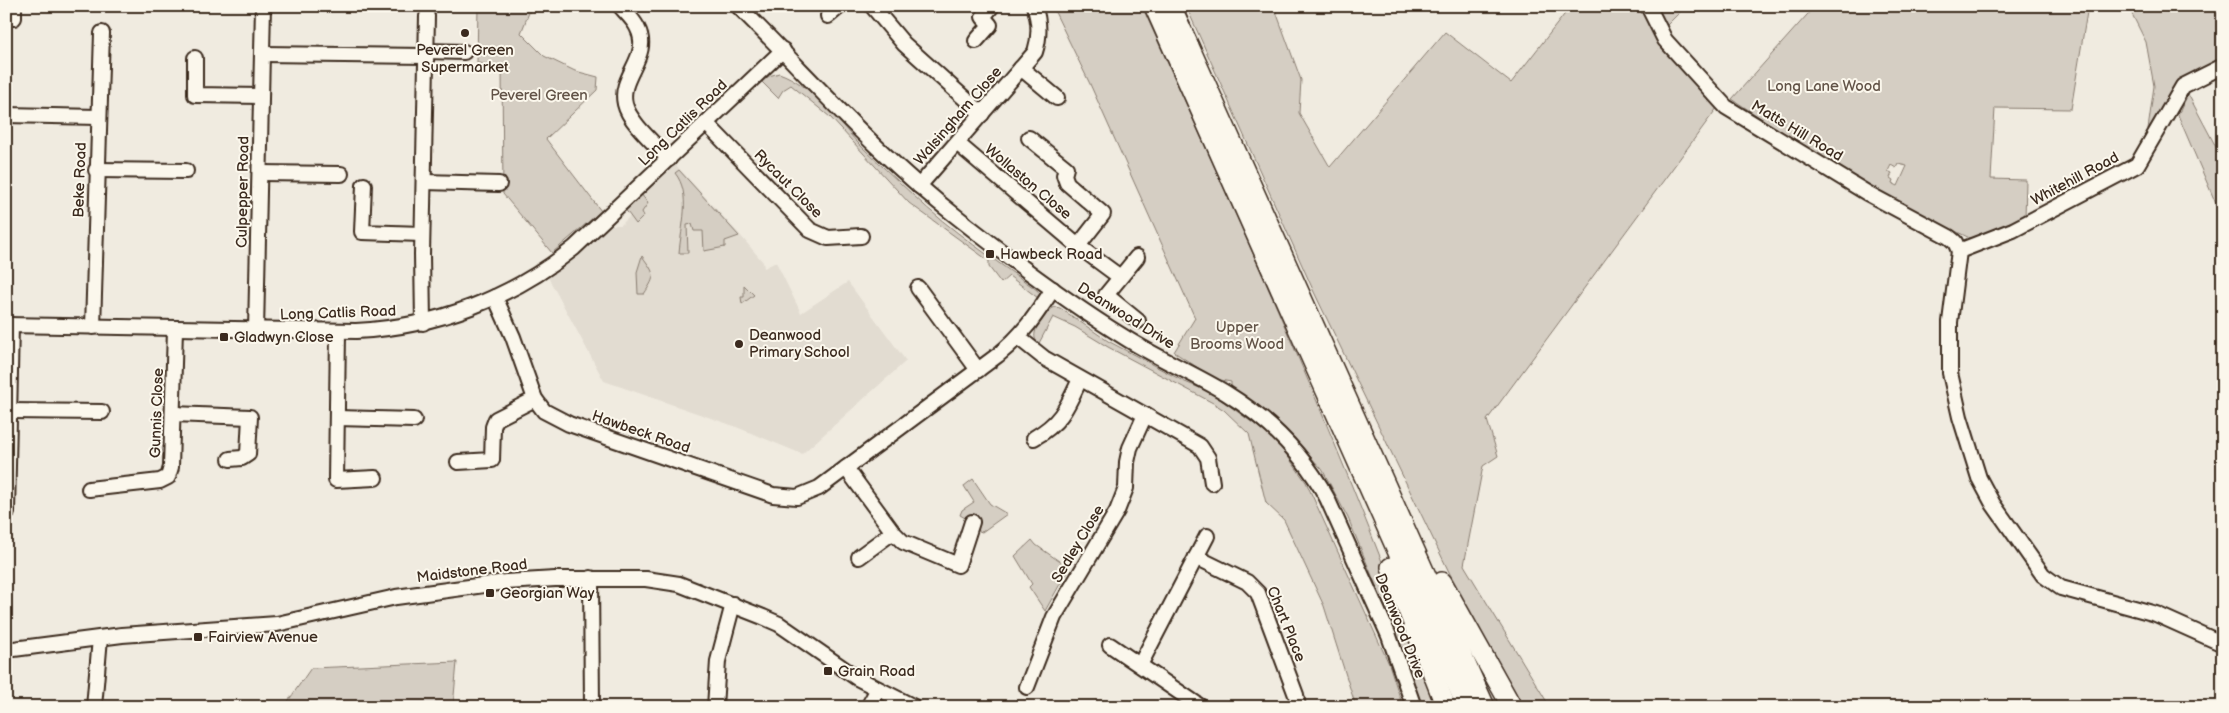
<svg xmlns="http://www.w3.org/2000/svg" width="2229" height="713" font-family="'Balsamiq Sans',sans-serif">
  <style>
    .built { fill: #e2dcd1 }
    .green { fill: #d5cec3; stroke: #887c70; fill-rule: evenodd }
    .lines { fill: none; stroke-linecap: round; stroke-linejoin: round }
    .minor-casing { stroke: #3b2a1e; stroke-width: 18 }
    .highway-casing { stroke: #3b2a1e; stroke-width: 22 }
    .minor { stroke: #fbf7ec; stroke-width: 14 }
    .highway { stroke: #fbf7ec; stroke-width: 19 }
    .poi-dot { fill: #3b2a1e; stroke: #fbf7ec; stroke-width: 2 }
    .labels { text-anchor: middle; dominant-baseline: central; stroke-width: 4; stroke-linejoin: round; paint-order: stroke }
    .poi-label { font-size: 15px; fill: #3b2a1e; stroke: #fbf7ec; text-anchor: start }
    .park-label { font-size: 15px; fill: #625347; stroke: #fbf7ec }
    .street-label { font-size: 15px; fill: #3b2a1e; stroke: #fbf7ec }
  </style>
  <rect width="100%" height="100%" fill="#f0ebe0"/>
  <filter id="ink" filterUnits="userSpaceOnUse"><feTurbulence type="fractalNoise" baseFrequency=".02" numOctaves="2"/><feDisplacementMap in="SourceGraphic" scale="10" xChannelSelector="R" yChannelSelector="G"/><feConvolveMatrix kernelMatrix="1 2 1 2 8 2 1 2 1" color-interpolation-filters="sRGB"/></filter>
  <g filter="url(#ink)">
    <!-- built -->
    <path class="built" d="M674,163l66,72 23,27 1,6 12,-6 25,51 47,-31 58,79 -104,93 -68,-28 -130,-45 -56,-104 35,-26 21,-20 8,-6h9l9,-9 -5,-7z"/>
    <!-- green -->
    <g class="green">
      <path d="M478,6h56l-4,4 -9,23 23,23 31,15 23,6 -1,13 -51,49 55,72 -49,42 -49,-59 -1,-127 -25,-4z"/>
      <path d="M1052,6h90c104,231 210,462 294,701h-16l-13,-47 -59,-142 -26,-49 -40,-42 -51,-37v-8l-16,-3 -41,-27 21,-34 -105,-234z"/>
      <path d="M1186,6h88l27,74 -2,33 31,54 115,-135 66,51 60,-77h70l9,23 67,79 -230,312 11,36 -15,10 -19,99 86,142h-26l-74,-133 -136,-282z"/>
      <path d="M1655,6h31l-22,22z"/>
      <path d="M1815,6h273l-17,103 -76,-1 -4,71 35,1 -1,39 -49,22 -106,-51 -138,-91zM1898,164l9,2 -9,20 -6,-3 1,-3 -3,-2 2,-5 -4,-2 3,-6 5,3z"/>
      <path d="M2128,6h95v52l-45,24 -30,47 6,-43 -8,-44z"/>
      <path d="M779,73c32,11 56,45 79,70 18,18 37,35 55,52 38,36 82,65 124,95l3,4 -2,4 -29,-22 -8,7 -12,-16v-6l-80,-58 -79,-86 -39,-32 -8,5 -5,8 -16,-16 7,-6z"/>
      <path d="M2188,94l35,66v60l-45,-105z"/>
      <path d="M679,170l60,66 -14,5v6l-21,4 -1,-20h-9l-2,-7 -5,1 1,28h-9c2,-26 13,-59 -4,-80z"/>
      <path d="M641,194l7,9 -6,9 2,4 -8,8 -11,-15z"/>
      <path d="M642,256c13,18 15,19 2,38h-6l-1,-22z"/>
      <path d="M744,285l10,10 -12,9 -1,-7h3z"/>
      <path d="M1055,307l5,1 48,33 77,41 27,11 64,47 30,42 83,182 14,43h-47l-32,-101 -40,-86 -18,-17 -17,-69 -25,-24 -11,-7 -105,-56 -33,-20 -22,-10 -15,28c-2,-4 -4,-7 -3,-12 1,-8 12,-23 20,-26z"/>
      <path d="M973,479l17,25 17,10 -25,18 -6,-2 -4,-8 -12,-7 2,-5 12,-8 -10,-16z"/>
      <path d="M1032,540l4,5 33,23 -24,43 -16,-24 3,-3 -17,-28z"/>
      <path d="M1451,607l56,100h-11z"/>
      <path d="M457,662l-4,45h-169l27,-39z"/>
    </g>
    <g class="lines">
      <!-- minor casing -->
      <g class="minor-casing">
        <g id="minor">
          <path d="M620,6c6,7 13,13 17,21 16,29 -19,49 -12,77 4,18 31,41 44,55"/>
          <path d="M738,6c72,71 139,149 219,211 53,42 109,84 167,120 33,21 69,36 102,56 42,26 78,62 101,105l62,138 25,71"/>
          <path d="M872,6l32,38 78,70"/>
          <path d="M1648,6l17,34 61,67 141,86 82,44 6,5 4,9"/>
          <path d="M828,16l12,-10"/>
          <path d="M6,17l8,1v-12"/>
          <path d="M976,41l14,-16 -7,-8 9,-11"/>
          <path d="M426,51l38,1"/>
          <path d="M262,54l164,2"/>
          <path d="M195,58v37l66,1"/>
          <path d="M1021,68l36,30"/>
          <path d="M6,115l92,2"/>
          <path d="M706,123l104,107 18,8 33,-2"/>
          <path d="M1029,138l37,30 -2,7 3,8 36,31 -25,32"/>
          <path d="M957,143l121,103 42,31"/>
          <path d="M96,170l90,1"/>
          <path d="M260,173l81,1"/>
          <path d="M424,182l75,2"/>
          <path d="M364,185l-2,47 60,2"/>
          <path d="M919,186l116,-134c5,-16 5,-30 -1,-46"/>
          <path d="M1959,251l-9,71v51l10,44 19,61 14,26 50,71 18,13 95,26 67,30"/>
          <path d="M1959,251l54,-21 124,-65 46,-79 40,-20"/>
          <path d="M1137,257l-31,38 32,26"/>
          <path d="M918,288l60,82"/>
          <path d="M495,297l18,40 22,62 9,12 25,13 204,71 24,2 22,-9 179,-133c25,-20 38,-40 55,-66"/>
          <path d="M423,323l-1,-69 5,-238"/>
          <path d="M6,325l350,6c80,-4 156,-33 218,-83l209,-198"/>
          <path d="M93,327l9,-294"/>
          <path d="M256,331l7,-325"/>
          <path d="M338,332l-2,148 39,-2"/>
          <path d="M1019,338l25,20 156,88 8,12 4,25"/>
          <path d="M9,411l93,1"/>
          <path d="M173,414l77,3 -2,37 -6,4 -12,1"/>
          <path d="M337,418l77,2"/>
          <path d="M1034,438c28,-16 33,-31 46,-59"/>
          <path d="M458,462l34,-2 1,-33 3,-8 39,-20"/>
          <path d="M846,468l47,64 10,10 55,23 14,-43"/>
          <path d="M89,489l71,-8 8,-4 3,-10 4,-138"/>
          <path d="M7,512l4,-187"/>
          <path d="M859,557l34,-25"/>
          <path d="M1196,557l51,25 11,11 38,102 2,12"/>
          <path d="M591,578l1,129"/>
          <path d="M1110,645l91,62"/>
          <path d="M6,650l116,-15 155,-11 119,-27 110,-15 49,-3h91l33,5 84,33 16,7 78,54 57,29"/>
          <path d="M1140,665l67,-129"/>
          <path d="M1027,687l27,-70 63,-106 9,-23 1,-26 3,-14 15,-33"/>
          <path d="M94,707l6,-69"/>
          <path d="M715,707l3,-46 15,-57"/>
          <path d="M868,707l10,-18"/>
        </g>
      </g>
      <!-- highway casing -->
      <g class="highway-casing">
        <g id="highway">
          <path d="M1154,6l313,701"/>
          <path d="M1171,6l314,701"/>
          <path d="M1391,567l55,140"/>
          <path d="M1442,582l70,125"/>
        </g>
      </g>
      <!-- minor -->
      <use href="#minor" class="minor"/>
      <!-- highway -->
      <use href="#highway" class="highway"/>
    </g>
  </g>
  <!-- markers -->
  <g class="poi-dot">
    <circle cx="465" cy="33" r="5"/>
    <rect x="985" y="249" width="10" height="10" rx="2.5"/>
    <rect x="219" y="332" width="10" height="10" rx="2.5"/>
    <circle cx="739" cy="344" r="5"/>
    <rect x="485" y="588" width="10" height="10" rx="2.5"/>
    <rect x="193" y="632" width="10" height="10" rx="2.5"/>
    <rect x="823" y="666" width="10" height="10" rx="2.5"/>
  </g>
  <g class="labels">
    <!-- poi labels -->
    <g class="poi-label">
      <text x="465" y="50" text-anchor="middle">Peverel Green<tspan x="465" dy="17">Supermarket</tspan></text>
      <text x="1000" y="254">Hawbeck Road</text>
      <text x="749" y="335">Deanwood<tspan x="749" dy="17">Primary School</tspan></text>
      <text x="234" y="337">Gladwyn Close</text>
      <text x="500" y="593">Georgian Way</text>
      <text x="208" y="637">Fairview Avenue</text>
      <text x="838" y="671">Grain Road</text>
    </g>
    <!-- park labels -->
    <g class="park-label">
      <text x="1824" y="86">Long Lane Wood</text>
      <text x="539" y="95">Peverel Green</text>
      <text x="1237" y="327">Upper<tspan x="1237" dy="17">Brooms Wood</tspan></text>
    </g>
    <!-- street labels -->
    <g class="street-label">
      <text transform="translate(958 116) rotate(-49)">Walsingham Close</text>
      <text transform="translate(683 123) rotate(-44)">Long Catlis Road</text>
      <text transform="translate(1797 131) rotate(31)">Matts Hill Road</text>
      <text transform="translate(2075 179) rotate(-28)">Whitehill Road</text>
      <text transform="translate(80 180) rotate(-88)">Beke Road</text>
      <text transform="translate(1028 182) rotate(40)">Wollaston Close</text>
      <text transform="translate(788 184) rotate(45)">Rycaut Close</text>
      <text transform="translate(243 192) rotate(-89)">Culpepper Road</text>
      <text transform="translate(338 313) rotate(-2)">Long Catlis Road</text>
      <text transform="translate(1126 316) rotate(32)">Deanwood Drive</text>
      <text transform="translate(157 413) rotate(-88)">Gunnis Close</text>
      <text transform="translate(641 432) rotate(19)">Hawbeck Road</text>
      <text transform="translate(1078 544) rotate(-59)">Sedley Close</text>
      <text transform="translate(472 571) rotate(-7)">Maidstone Road</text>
      <text transform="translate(1286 624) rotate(68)">Chart Place</text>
      <text transform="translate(1400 626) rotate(68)">Deanwood Drive</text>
    </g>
  </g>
  <!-- margin -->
  <rect width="2229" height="713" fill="none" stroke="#fbf7ec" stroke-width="25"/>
  <rect x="12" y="12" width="2204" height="688" fill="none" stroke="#3b2a1e" stroke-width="2" filter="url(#ink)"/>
</svg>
